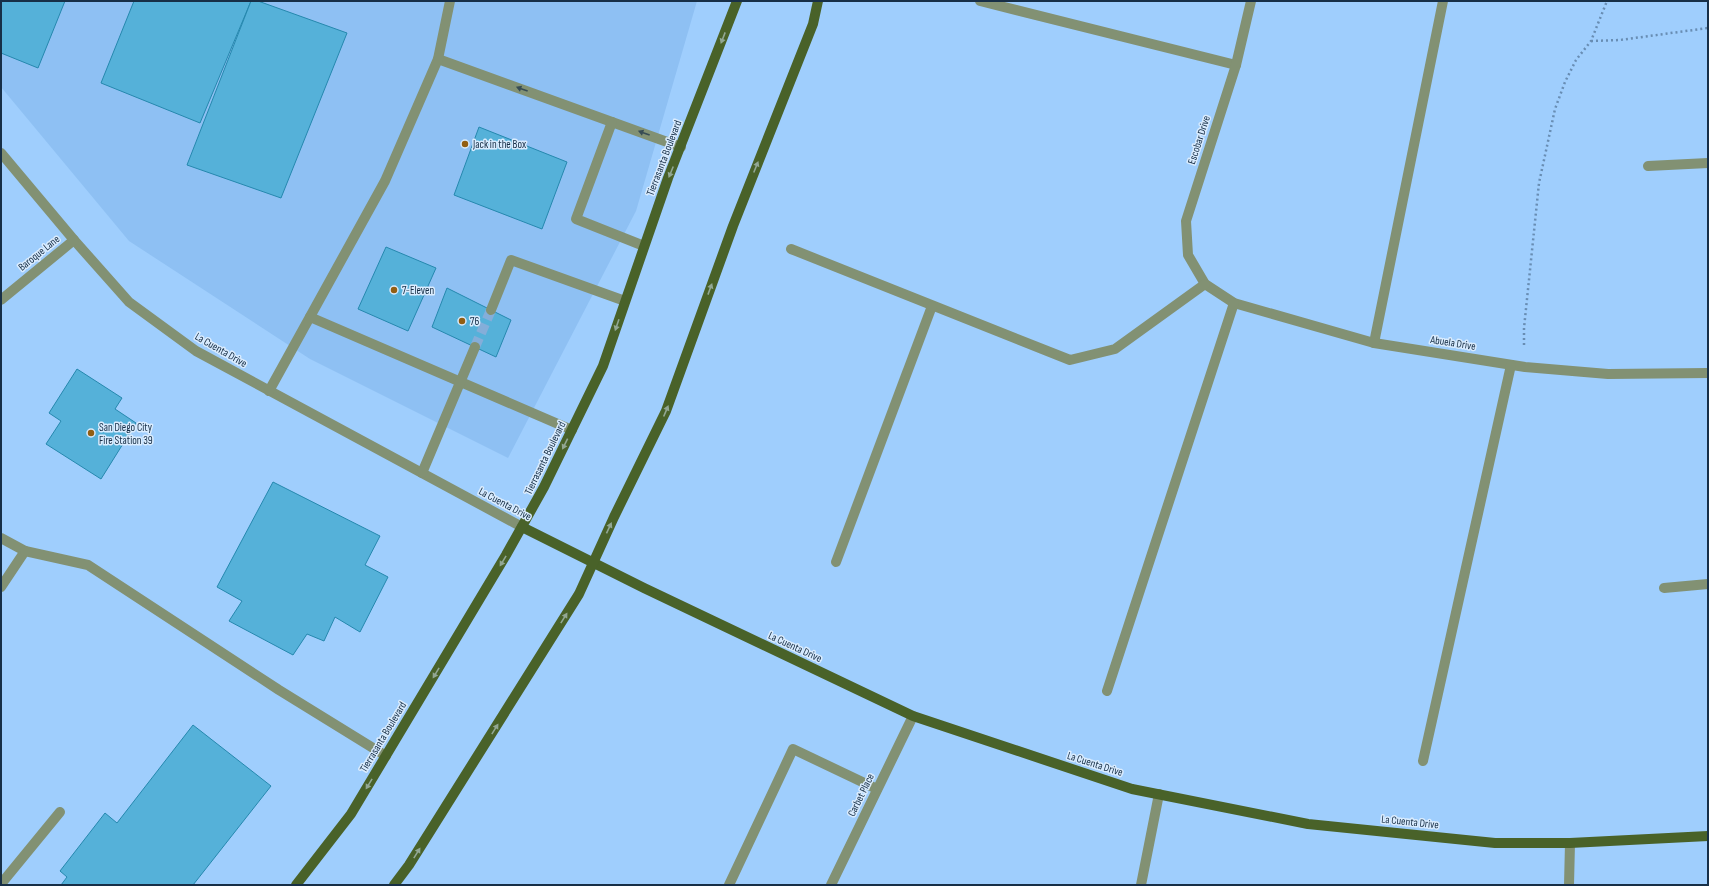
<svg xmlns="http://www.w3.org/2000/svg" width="1709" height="886" font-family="'Sofia Sans Condensed',sans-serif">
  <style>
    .built { fill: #8ec0f3 }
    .building { fill: #55b1d9; stroke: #2588ae }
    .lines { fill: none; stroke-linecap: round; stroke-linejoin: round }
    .minor-tunnel { stroke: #84aed9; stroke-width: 10; stroke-dasharray: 10 5; stroke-linecap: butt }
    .path { stroke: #688db3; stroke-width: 2.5; stroke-dasharray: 2 3; stroke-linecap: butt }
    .minor { stroke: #829173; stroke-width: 10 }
    .major { stroke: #496229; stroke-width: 10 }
    .oneway { fill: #92a794 }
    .oneway2 { fill: #374c54 }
    .poi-dot { fill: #925e12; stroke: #daecfe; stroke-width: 1.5 }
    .labels { text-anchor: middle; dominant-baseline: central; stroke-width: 3; stroke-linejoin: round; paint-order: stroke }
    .street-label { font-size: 11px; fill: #172f47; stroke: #daecfe }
    .poi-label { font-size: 11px; fill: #172f47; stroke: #daecfe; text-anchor: start }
  </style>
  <rect width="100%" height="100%" fill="#9fcefd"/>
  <!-- built -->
  <path class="built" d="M1,1h696l-61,210 -128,247 -198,-99 -181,-118 -128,-154z"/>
  <!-- building -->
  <g class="building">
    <path d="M1,1h64l-27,67 -37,-15z"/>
    <path d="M134,1h117l-51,122 -99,-40z"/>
    <path d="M251,1h7l89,32 -66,165 -94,-33z"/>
    <path d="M479,127l88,35 -25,67 -88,-34z"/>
    <path d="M386,247l50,21 -28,63 -50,-22z"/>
    <path d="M447,288l64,32 -15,37 -64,-30z"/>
    <path d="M77,369l45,29 -7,11 21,14 -35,56 -55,-35 15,-23 -12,-8z"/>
    <path d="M273,482l107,54 -15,29 23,12 -28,55 -25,-15 -11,24 -17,-7 -14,21 -64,-34 13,-20 -25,-14z"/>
    <path d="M193,725l78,61 -78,99h-132l6,-8 -7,-6 45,-58 12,10z"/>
  </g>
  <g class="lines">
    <!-- minor-tunnel -->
    <path class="minor-tunnel" d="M475,347l16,-37"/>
    <!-- path -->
    <g class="path">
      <path d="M1591,41l29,-1 88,-12"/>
      <path d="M1524,345v-17l15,-145 16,-74 10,-27 11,-22 15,-19 16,-40"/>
    </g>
    <!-- minor -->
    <g class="minor">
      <path d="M980,1l256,64"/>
      <path d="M1251,1l-15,64 -50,156 2,34 17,29 29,19 140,40 151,24 83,7 100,-1"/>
      <path d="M438,59l243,88"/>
      <path d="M612,122l-36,97 68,27"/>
      <path d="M1,153l73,87 55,62 67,49 326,176"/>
      <path d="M1648,166l60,-3"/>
      <path d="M791,249l279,111 45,-11 90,-65"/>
      <path d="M1,300l73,-60"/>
      <path d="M491,310l20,-50 114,41"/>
      <path d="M310,317l262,113"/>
      <path d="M1374,343l69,-342"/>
      <path d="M269,391l116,-210 53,-122 12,-58"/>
      <path d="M422,473l53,-126"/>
      <path d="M1,538l24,13 -24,36"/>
      <path d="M25,551l63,14 191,125 107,66"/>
      <path d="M836,562l96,-256"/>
      <path d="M1664,588l44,-4"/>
      <path d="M1107,691l127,-388"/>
      <path d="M1423,761l88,-396"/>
      <path d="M1,884l59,-72"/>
      <path d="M729,885l64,-136 84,40"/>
      <path d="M831,885l82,-169"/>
      <path d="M1141,885l18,-91"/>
      <path d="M1569,885l1,-42"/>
    </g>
    <!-- major -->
    <g class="major">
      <path d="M522,527l122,61 269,128 219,73 176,35 187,19h75l138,-7"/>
      <path d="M296,885l55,-71 155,-259 38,-68 59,-121 65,-188 69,-177"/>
      <path d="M394,885l15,-20 170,-271 35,-77 52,-106 67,-185 80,-202 5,-23"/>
    </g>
  </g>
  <!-- one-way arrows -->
  <defs><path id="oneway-solid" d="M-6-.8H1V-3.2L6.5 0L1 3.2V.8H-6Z"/></defs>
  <g class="oneway">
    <use href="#oneway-solid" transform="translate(723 38) rotate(111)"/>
    <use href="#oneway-solid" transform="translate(756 167) rotate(-68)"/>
    <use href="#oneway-solid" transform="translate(671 172) rotate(112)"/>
    <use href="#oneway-solid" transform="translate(710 289) rotate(-70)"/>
    <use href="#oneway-solid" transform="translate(617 325) rotate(109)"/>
    <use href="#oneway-solid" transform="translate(666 411) rotate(-67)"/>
    <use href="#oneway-solid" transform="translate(565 444) rotate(116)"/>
    <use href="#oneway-solid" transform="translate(609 528) rotate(-65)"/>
    <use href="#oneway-solid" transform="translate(503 561) rotate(121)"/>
    <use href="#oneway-solid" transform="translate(564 618) rotate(-58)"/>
    <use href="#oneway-solid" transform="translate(436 673) rotate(121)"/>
    <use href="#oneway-solid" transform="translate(495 729) rotate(-58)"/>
    <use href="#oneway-solid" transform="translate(369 784) rotate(121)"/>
    <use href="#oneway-solid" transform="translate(417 853) rotate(-58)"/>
  </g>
  <g class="oneway2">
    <use href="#oneway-solid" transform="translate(522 89) rotate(-160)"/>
    <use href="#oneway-solid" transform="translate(644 133) rotate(-160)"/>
  </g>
  <!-- markers -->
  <g class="poi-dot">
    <circle cx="465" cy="144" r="4"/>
    <circle cx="394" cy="290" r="4"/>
    <circle cx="462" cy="321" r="4"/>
    <circle cx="91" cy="433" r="4"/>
  </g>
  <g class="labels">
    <!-- street labels -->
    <g class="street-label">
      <text transform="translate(1199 140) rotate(-72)">Escobar Drive</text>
      <text transform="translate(664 158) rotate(-69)">Tierrasanta Boulevard</text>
      <text transform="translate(39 253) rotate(-39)">Baroque Lane</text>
      <text transform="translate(1453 343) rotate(9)">Abuela Drive</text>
      <text transform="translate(221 350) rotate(30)">La Cuenta Drive</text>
      <text transform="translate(545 458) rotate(-64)">Tierrasanta Boulevard</text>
      <text transform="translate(505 504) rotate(28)">La Cuenta Drive</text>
      <text transform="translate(795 647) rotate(25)">La Cuenta Drive</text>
      <text transform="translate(383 737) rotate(-59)">Tierrasanta Boulevard</text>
      <text transform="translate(1095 764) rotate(18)">La Cuenta Drive</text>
      <text transform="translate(861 795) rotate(-64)">Carbet Place</text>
      <text transform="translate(1410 822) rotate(6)">La Cuenta Drive</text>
    </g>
    <!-- poi labels -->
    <g class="poi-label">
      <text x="473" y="144">Jack in the Box</text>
      <text x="402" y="290">7-Eleven</text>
      <text x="470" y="321">76</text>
      <text x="99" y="427">San Diego City<tspan x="99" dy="13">Fire Station 39</tspan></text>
    </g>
  </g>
  <!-- border -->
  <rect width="1709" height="886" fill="none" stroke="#172f47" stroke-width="4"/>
</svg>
